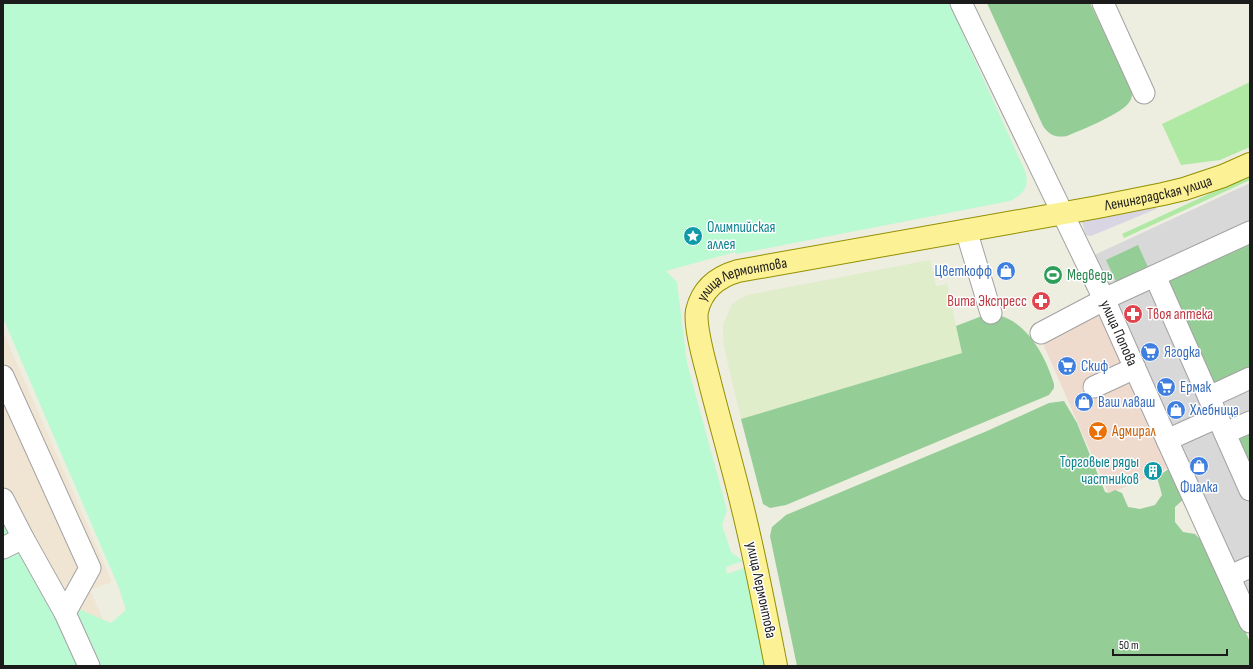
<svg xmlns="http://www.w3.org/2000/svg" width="1253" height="669" font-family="'Sofia Sans Condensed',sans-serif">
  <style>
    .residential { fill: #d9d8d8 }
    .commercial { fill: #efdace }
    .military { fill: #f0e4d2 }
    .farmland { fill: #dfedca }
    .grass { fill: #b0e9a4 }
    .forest { fill: #94cd95 }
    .park { fill: #bafad3 }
    .plaza { fill: #d9d5e3 }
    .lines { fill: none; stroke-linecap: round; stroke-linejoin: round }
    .minor-casing { stroke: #a2a2a2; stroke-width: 23 }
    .major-casing { stroke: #929000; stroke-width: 24 }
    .minor { stroke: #fff; stroke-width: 21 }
    .major { stroke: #fdf195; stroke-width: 22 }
    .labels { text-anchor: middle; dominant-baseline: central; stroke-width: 3; stroke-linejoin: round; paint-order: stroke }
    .street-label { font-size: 15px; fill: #1b1b1b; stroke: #fff }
    .culture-label { font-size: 15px; fill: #0d838f; stroke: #fff; text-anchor: start }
    .shop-label { font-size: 15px; fill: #366cbe; stroke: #fff; text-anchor: start }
    .leisure-label { font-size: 15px; fill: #27864d; stroke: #fff; text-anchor: start }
    .health-label { font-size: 15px; fill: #be3a42; stroke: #fff; text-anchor: end }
    .food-label { font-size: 15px; fill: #c56008; stroke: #fff; text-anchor: start }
  </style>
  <rect width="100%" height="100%" fill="#edede0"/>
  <!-- residential -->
  <path class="residential" d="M1250,183v424l-158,-351z"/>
  <!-- commercial -->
  <path class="commercial" d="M1097,303l73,164 -61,27 -75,-171z"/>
  <!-- military -->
  <path class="military" d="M3,332l109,250 -22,8 33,76h-120z"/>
  <!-- farmland -->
  <path class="farmland" d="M930,260l6,26 11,-2 15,69 -221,66 -17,-72 -1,-22 9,-21 15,-9z"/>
  <!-- grass -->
  <g class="grass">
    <path d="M1250,82v65l-30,13 -39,5 -19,-41z"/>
    <path d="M1250,175v5l-126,58 -2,-4z"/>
  </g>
  <!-- forest -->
  <g class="forest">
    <path d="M987,3h103l40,83c2,5 3,10 0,15 -6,12 -49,29 -63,35 -11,2 -18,-1 -24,-10z"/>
    <path d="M1250,236v136l-39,19 -54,-113z"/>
    <path d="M1138,245l13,29 -32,14 -13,-28z"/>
    <path d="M997,315c30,6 49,42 57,69v4l-5,7 -263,110 -16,3 -7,-4 -22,-85 221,-66 -6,-27 26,-10z"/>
    <path d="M1064,401l13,22 28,69 4,1 6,-3 7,3 6,14 12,2 15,-4 7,-10 -5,-18 13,-9 15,30 -10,9v15l8,10 12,2 13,13 42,95v24h-453l-27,-130 2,-9 14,-12 201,-84 62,-28z"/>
    <path d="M1250,426v57l-22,-47z"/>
  </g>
  <!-- park -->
  <path class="park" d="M3,3h946l76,168c5,15 -1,23 -15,30l-273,53 -2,-2 -69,19 11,11 10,81 40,147 -5,15 9,27 12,9 -17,6 1,7 17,-6 21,98h-762v-160l41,88 67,29 15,-13 -7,-22 -116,-270z"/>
  <!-- plaza -->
  <path class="plaza" d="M1155,205l1,4 -65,27 -5,-1 -4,-13 3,-4z"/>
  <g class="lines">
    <!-- minor casing -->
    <g class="minor-casing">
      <g id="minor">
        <path id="s1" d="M961,3l143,296 63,141 83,182"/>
        <path d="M1103,3l41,90"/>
        <path d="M966,230l25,83"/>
        <path d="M1155,276l95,214"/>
        <path d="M1041,333l74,-39 135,-62"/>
        <path d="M3,376l87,192 -25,45 24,53"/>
        <path d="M1094,387l41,-19"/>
        <path d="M1209,397l41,-19"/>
        <path d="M1225,433l25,-11"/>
        <path d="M1167,440l51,-23"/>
        <path d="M3,499l20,39"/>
        <path d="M3,548l20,-10 42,75"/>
        <path d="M1230,576l20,-9"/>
      </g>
    </g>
    <!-- major casing -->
    <g class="major-casing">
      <g id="major">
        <path id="s2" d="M776,666c-9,-46 -18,-93 -29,-140 -11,-48 -25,-96 -37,-143 -4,-17 -16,-56 -13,-72 5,-22 20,-34 41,-40l360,-64 65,-13 21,-5 39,-13 27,-12"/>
      </g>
    </g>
    <!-- minor -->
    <use href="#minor" class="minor"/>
    <!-- major -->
    <use href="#major" class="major"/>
  </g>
  <!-- icons -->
  <defs>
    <g id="sight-disc" transform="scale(1)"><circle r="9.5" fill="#0f9aa8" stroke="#fff"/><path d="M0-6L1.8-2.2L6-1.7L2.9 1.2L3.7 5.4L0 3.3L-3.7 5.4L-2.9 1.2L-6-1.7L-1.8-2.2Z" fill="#fff"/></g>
    <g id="shop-disc" transform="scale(1)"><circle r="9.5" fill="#3f7fe0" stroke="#fff"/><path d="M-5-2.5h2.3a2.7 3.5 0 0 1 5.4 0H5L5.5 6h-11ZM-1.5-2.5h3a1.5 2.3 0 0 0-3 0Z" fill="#fff"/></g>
    <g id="stadium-disc" transform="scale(1)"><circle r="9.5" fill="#2e9e5b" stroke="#fff"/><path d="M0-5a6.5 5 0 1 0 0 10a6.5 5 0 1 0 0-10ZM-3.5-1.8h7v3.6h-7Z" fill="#fff"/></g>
    <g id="pharmacy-disc" transform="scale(1)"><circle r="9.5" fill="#e0444e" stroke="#fff"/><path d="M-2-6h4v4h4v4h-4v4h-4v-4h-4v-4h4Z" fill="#fff"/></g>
    <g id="supermarket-disc" transform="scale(1)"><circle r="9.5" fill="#3f7fe0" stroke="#fff"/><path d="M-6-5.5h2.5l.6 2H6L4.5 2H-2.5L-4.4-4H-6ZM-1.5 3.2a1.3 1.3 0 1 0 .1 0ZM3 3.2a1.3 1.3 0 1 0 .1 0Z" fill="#fff"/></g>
    <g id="bar-disc" transform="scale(1)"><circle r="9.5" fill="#e8710a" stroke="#fff"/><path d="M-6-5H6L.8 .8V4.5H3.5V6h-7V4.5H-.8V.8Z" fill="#fff"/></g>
    <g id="building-disc" transform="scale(1)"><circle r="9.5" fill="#0f9aa8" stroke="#fff"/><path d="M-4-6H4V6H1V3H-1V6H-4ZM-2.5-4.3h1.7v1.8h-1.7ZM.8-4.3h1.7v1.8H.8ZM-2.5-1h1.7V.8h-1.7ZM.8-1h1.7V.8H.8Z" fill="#fff"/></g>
  </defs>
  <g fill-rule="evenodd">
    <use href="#sight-disc" x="693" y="236"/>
    <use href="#shop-disc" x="1006" y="271"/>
    <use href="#stadium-disc" x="1053" y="275"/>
    <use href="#pharmacy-disc" x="1041" y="301"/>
    <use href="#pharmacy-disc" x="1133" y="314"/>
    <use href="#supermarket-disc" x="1150" y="352"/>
    <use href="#supermarket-disc" x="1067" y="366"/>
    <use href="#supermarket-disc" x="1166" y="387"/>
    <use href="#shop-disc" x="1084" y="402"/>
    <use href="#shop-disc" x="1176" y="410"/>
    <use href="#bar-disc" x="1098" y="431"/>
    <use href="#shop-disc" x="1199" y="466"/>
    <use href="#building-disc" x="1153" y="471"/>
  </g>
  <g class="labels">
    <!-- street labels -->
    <g class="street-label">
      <text stroke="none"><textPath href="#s2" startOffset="852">Ленинградская улица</textPath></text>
      <text stroke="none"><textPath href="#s2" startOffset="425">улица Лермонтова</textPath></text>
      <text stroke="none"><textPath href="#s1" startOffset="366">улица Попова</textPath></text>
      <text transform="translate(761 590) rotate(78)">улица Лермонтова</text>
    </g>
    <!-- culture labels -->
    <g class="culture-label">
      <text x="707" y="227">Олимпийская<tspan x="707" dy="17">аллея</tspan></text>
      <text x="1139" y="462" text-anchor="end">Торговые ряды<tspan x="1139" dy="17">частников</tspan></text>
    </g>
    <!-- shop labels -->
    <g class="shop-label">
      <text x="992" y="271" text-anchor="end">Цветкофф</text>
      <text x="1164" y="352">Ягодка</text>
      <text x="1081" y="366">Скиф</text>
      <text x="1180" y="387">Ермак</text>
      <text x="1098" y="402">Ваш лаваш</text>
      <text x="1190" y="410">Хлебница</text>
      <text x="1199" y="487" text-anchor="middle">Фиалка</text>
    </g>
    <!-- leisure labels -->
    <g class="leisure-label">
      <text x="1067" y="275">Медведь</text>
    </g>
    <!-- health labels -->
    <g class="health-label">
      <text x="1027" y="301">Вита Экспресс</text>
      <text x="1147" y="314" text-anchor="start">Твоя аптека</text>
    </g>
    <!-- food labels -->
    <g class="food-label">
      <text x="1112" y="431">Адмирал</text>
    </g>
  </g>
  <!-- border -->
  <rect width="1253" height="669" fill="none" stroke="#1b1b1b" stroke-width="8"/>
  <!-- scale -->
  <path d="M1113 649v6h114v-6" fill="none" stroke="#1b1b1b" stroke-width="2"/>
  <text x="1119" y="649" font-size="12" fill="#1b1b1b" stroke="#ffffff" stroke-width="3" paint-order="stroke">50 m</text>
</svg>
